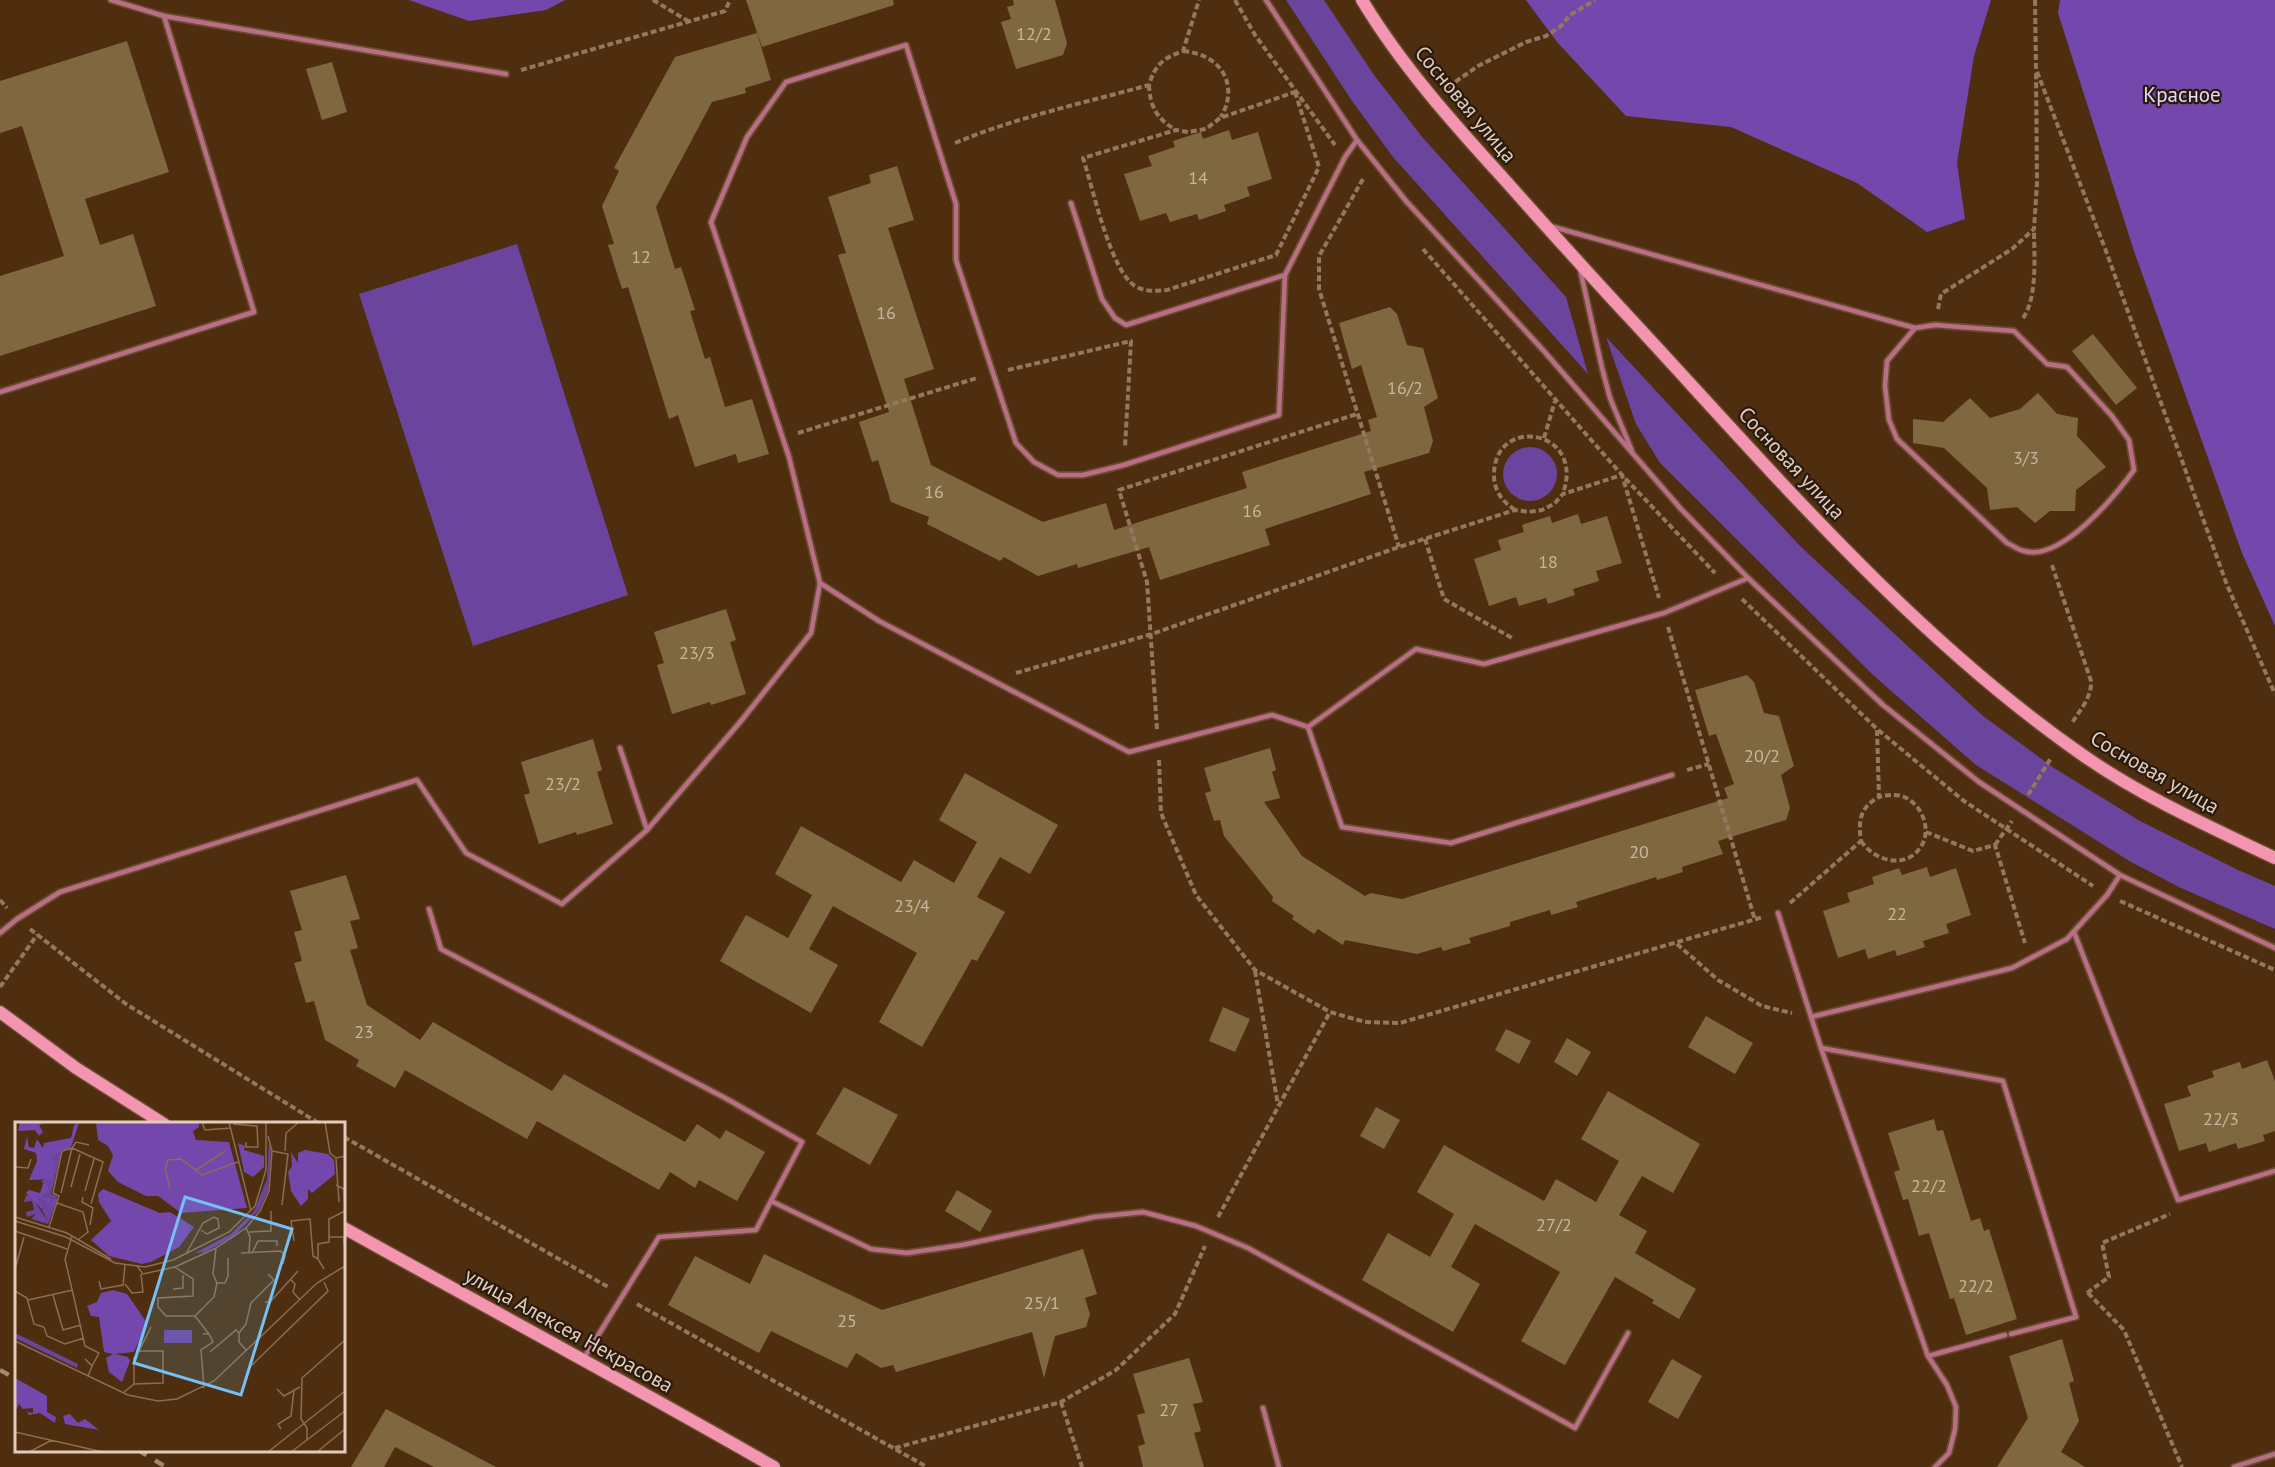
<svg xmlns="http://www.w3.org/2000/svg" width="2275" height="1467" font-family="'PT Sans',sans-serif">
  <style>
    .green { fill: #6b449e }
    .forest { fill: #7447ac }
    .building { fill: #7f683f }
    .lines { fill: none; stroke-linecap: round; stroke-linejoin: round }
    .lane-casing { stroke: #694b2e; stroke-width: 8 }
    .secondary-casing { stroke: #694b2e; stroke-width: 15 }
    .path { stroke: #93785f; stroke-width: 4; stroke-dasharray: 6 3; stroke-linecap: butt }
    .lane { stroke: #b86e84; stroke-width: 4.5 }
    .secondary { stroke: #f394b0; stroke-width: 12 }
    .rail { stroke: #a38972; stroke-width: 4.5; stroke-dasharray: 10 10; stroke-linecap: butt }
    .labels { text-anchor: middle; dominant-baseline: central; stroke-width: 4.5; stroke-linejoin: round; paint-order: stroke }
    .number-label { font-size: 18px; fill: #c9b49e }
    .park-label { font-size: 21px; fill: #e4dbf5; stroke: #291a0e }
    .street-label { font-size: 21px; fill: #e2cdbd; stroke: #291a0e }
    .inset-road { fill: none; stroke: #896e54; stroke-width: 1.5 }
    .view { fill: #75c0f6; fill-opacity: 0.15; stroke: #75c0f6; stroke-width: 3 }
    .inset-edge { fill: none; stroke: #e2cdbd; stroke-width: 3 }
  </style>
  <rect width="100%" height="100%" fill="#4e2e0e"/>
  <!-- green -->
  <g class="green">
    <path d="M1286,0h38l50,75 49,63 143,159 22,77 -195,-217 -41,-56z"/>
    <path d="M517,244l111,351 -155,51 -114,-352z"/>
    <path d="M1606,337l194,209 183,170 71,52 86,53 98,49 37,16v43l-94,-41 -50,-26 -155,-97 -103,-90 -213,-212 -24,-39z"/>
    <circle cx="1530" cy="474" r="27"/>
  </g>
  <!-- forest -->
  <g class="forest">
    <path d="M409,0h156l-19,10 -77,11z"/>
    <path d="M1526,0h465l-17,56 -17,107 8,56 -38,13 -70,-49 -126,-56 -105,-11 -69,-74z"/>
    <path d="M2060,0h215v626l-33,-73 -108,-302 -76,-238z"/>
  </g>
  <!-- building -->
  <g class="building">
    <path d="M746,0h147l1,5 -132,42z"/>
    <path d="M1013,0h42l12,43 -4,12 -47,14 -15,-47 10,-3 -4,-12 7,-2z"/>
    <path d="M757,33l14,47 -26,8 1,5 -34,9 -56,105 19,62 6,-2 14,43 -5,1 15,48 5,-2 15,50 27,-8 17,55 -31,9 -2,-9 -41,13 -17,-52 -9,4 -41,-132 -6,2 -14,-44 6,-1 -12,-38 17,-35 -5,-3 61,-111z"/>
    <path d="M127,41l42,131 -84,27 15,46 33,-11 23,72 -156,50v-80l64,-20 -42,-130 -22,7v-52z"/>
    <path d="M332,62l15,50 -25,8 -16,-51z"/>
    <path d="M1229,130l3,10 26,-8 14,47 -25,8 3,9 -26,9 2,6 -27,9 -2,-6 -27,8 -4,-9 -26,8 -16,-47 28,-8 -4,-10 27,-9 -2,-6 28,-9 2,7z"/>
    <path d="M897,166l17,54 -26,8 46,141 -30,10 27,86 112,57 63,-19 8,27 133,-42 -5,-16 129,-41 -3,-11 9,-3 -16,-52 -9,4 -13,-46 51,-16 7,7 10,31 16,3 15,50 -14,9 9,34 -4,12 -65,19 7,22 -106,35 5,16 -110,35 -11,-33 -71,21 -1,-4 -39,12 -34,-19 -4,4 -73,-37 2,-7 -38,-15 -13,-42 -6,2 -13,-40 30,-10 -51,-157 8,-2 -18,-56 43,-14 -2,-8z"/>
    <path d="M2093,334l44,54 -21,17 -44,-54z"/>
    <path d="M2038,393l19,21 21,4 -1,18 29,31 -30,23 -1,21h-25l-15,12 -18,-16 -27,3 -3,-22 -43,-40 -31,-5v-24l30,3 27,-24 20,20 30,-9z"/>
    <path d="M1578,514l3,10 26,-8 15,47 -26,8 3,10 -26,8 2,6 -27,9 -2,-6 -27,8 -3,-9 -27,9 -15,-47 27,-9 -3,-10 26,-8 -2,-7 28,-9 2,7z"/>
    <path d="M726,609l10,31 -6,2 16,52 -35,11 -1,-3 -38,12 -15,-49 7,-2 -10,-31z"/>
    <path d="M1747,675l7,7 10,31 15,3 15,50 -13,9 9,33 -4,12 -68,21 5,13 -41,13 1,5 -26,8 -1,-3 -80,25 2,5 -27,8 -1,-5 -40,12v4l-41,12 2,5 -28,8 -2,-4 -24,7 -72,-14 -2,5 -25,-16 -4,5 -22,-15 2,-3 -22,-15 1,-4 -49,-61 -4,-16 -6,1 -9,-28 6,-2 -7,-23 66,-20 6,22 -4,2 8,26 -16,4 38,54 63,40 6,-3 31,6 326,-101 -4,-10 10,-4 -18,-50 -7,2 -14,-46z"/>
    <path d="M593,739l9,31 -5,2 16,52 -36,11 -1,-3 -37,12 -15,-49 6,-2 -9,-31z"/>
    <path d="M965,773l93,52 -28,49 -30,-17 -23,40 28,15 -28,49 -5,-2 -50,88 -43,-25 38,-69 -84,-47 -24,43 29,16 -27,48 -91,-52 26,-46 42,23 24,-43 -37,-21 26,-48 100,56 13,-22 40,23 23,-41 -38,-22z"/>
    <path d="M1927,867l3,10 26,-9 15,47 -25,9 3,9 -26,8 2,6 -28,9 -2,-6 -27,9 -3,-10 -27,9 -15,-47 27,-9 -3,-9 27,-9 -2,-7 27,-9 3,7z"/>
    <path d="M346,875l14,44 -10,2 8,27 -8,2 17,55 53,35 13,-18 119,69 12,-17 121,68 12,-18 23,15 6,-9 39,22 -28,49 -38,-21 -4,8 -25,-16 -11,18 -122,-69 -10,18 -122,-69 -10,18 -39,-22 3,-6 -34,-20 -11,-39 -8,2 -12,-40 8,-2 -8,-29 8,-2 -12,-39z"/>
    <path d="M1223,1007l27,12 -15,33 -26,-11z"/>
    <path d="M1706,1016l47,27 -18,31 -47,-27z"/>
    <path d="M1506,1029l25,12 -12,23 -24,-14z"/>
    <path d="M1567,1038l24,14 -14,24 -23,-14z"/>
    <path d="M2267,1060l8,21v50l-12,4 2,6 -27,8 -2,-6 -27,9 -3,-9 -27,8 -15,-47 27,-8 -4,-10 27,-9 -2,-6 28,-9 2,7z"/>
    <path d="M844,1087l54,28 -28,50 -54,-31z"/>
    <path d="M1608,1091l92,53 -27,49 -31,-17 -23,39 28,16 -12,22 61,36 -17,30 -27,-16 2,-3 -39,-23 -50,88 -44,-24 39,-69 -85,-48 -24,43 29,17 -27,48 -91,-52 26,-47 42,24 24,-43 -37,-22 27,-47 100,56 12,-22 40,23 23,-41 -38,-22z"/>
    <path d="M1376,1107l24,13 -16,29 -24,-13z"/>
    <path d="M1934,1119l3,12 6,-1 28,91 9,-3 4,13 5,-2 28,90 -51,16 -12,-37 -4,1 -21,-66 -10,3 -11,-37 -5,1 -9,-28 6,-2 -12,-37z"/>
    <path d="M957,1190l35,21 -12,21 -35,-21z"/>
    <path d="M1083,1249l14,45 -12,4 5,16 -4,13 -31,9 -11,42 -12,-46 -136,40 -3,-7 -12,3 -25,-15 -9,15 -76,-37 -12,22 -91,-48 27,-49 55,28 14,-30 118,56z"/>
    <path d="M2062,1339l12,42 -5,2 10,38 -18,31 24,15h-88l31,-49 -19,-62z"/>
    <path d="M1189,1358l14,44 -10,2 8,27 -7,2 10,34h-61l-5,-21 7,-2 -8,-29 8,-2 -12,-39z"/>
    <path d="M1672,1359l30,17 -24,43 -30,-17z"/>
    <path d="M386,1409l110,58h-62l-39,-20 -11,20h-33z"/>
  </g>
  <g class="lines">
    <!-- lane casing -->
    <g class="lane-casing">
      <g id="lane">
        <path d="M1266,0l91,140 49,61 137,149 138,159 67,69 135,127 96,77 141,93 155,73"/>
        <path d="M164,16l342,58"/>
        <path d="M1071,203l31,96 13,19 11,7 159,-50"/>
        <path d="M1550,226l365,102 20,-3 79,6 33,33 20,3 45,49 17,24 5,30c-19,26 -73,92 -110,81 -6,-1 -12,-6 -17,-8l-110,-104 -8,-19 -4,-34 2,-25 28,-33"/>
        <path d="M1580,269l22,99 8,30 22,53"/>
        <path d="M0,392l254,-80 -90,-296 -53,-16"/>
        <path d="M820,583l59,38 250,131 143,-37 36,12"/>
        <path d="M1672,775l-221,68 -109,-16 -34,-100 108,-78 68,15 180,-51 84,-35"/>
        <path d="M647,830l94,-109 70,-88 9,-50 -31,-126 -78,-235 36,-85 39,-55 120,-37 50,159v56l60,183 18,19 24,13h25l41,-10 155,-50 6,-140 60,-118 12,-17"/>
        <path d="M429,909l12,40 286,150 75,43 -31,59"/>
        <path d="M1778,913l43,135 107,308 19,29 9,22 -1,22 -6,24 -14,14"/>
        <path d="M2074,932l104,268 97,-29"/>
        <path d="M0,933l17,-14 43,-27 357,-112 49,73 96,51 85,-74 -27,-82"/>
        <path d="M1811,1017l201,-49 55,-29 40,-44 13,-20"/>
        <path d="M1821,1048l182,33 73,236 -65,17"/>
        <path d="M1928,1356l77,-21"/>
        <path d="M584,1358l75,-121 97,-7 15,-29 100,48 36,4 55,-8 132,-28 49,-5 53,14 52,22 327,180 53,-95"/>
        <path d="M1263,1408l16,59"/>
        <path d="M2234,1467l41,-13"/>
      </g>
    </g>
    <!-- secondary casing -->
    <g class="secondary-casing">
      <g id="secondary">
        <path d="M1362,0c39,65 91,123 142,179 41,46 82,92 124,137 143,154 282,319 456,440 59,41 126,71 191,102"/>
        <path d="M0,1012l76,56 88,56"/>
        <path d="M344,1228c143,80 288,157 430,239"/>
      </g>
    </g>
    <!-- path -->
    <g class="path">
      <path d="M653,0l35,21"/>
      <path d="M1235,0l20,35 80,110"/>
      <path d="M2035,0l1,69 70,182 121,334 48,109"/>
      <path d="M1183,51c37,3 57,33 38,66"/>
      <path d="M521,70l204,-59 5,-11"/>
      <path d="M1149,85c1,22 8,34 27,45"/>
      <path d="M1448,87l30,-21 48,-24 20,-6 15,-10 9,-11 25,-15"/>
      <path d="M1295,92l24,75 -43,88 -109,35c-11,1 -22,2 -32,-4 -25,-16 -42,-98 -52,-128l93,-28 12,2 18,-3 14,-11z"/>
      <path d="M955,143c62,-26 129,-40 194,-58 6,-20 14,-27 34,-34l16,-51"/>
      <path d="M1363,179l-44,77v33l80,258"/>
      <path d="M1423,249l199,226 93,98"/>
      <path d="M1938,309l3,-15 71,-45 22,-20 3,-46 -1,-111"/>
      <path d="M2023,318c15,-21 11,-64 11,-89"/>
      <path d="M1008,370l123,-29 -6,106"/>
      <path d="M798,433l179,-55"/>
      <path d="M1544,438l11,-37"/>
      <path d="M1515,510c-12,-8 -21,-19 -21,-34 -1,-62 92,-47 69,17"/>
      <path d="M1425,539l19,60 68,39"/>
      <path d="M2052,565l39,116c1,16 -11,29 -19,42"/>
      <path d="M1742,599l135,130 87,72 129,85"/>
      <path d="M1668,627l87,293"/>
      <path d="M1016,673l136,-39 247,-87 116,-37 14,2 13,-2 12,-6 9,-10 59,-19 37,123"/>
      <path d="M1157,729l-10,-147 -28,-92 238,-76"/>
      <path d="M1159,760l2,53 35,82 59,75 75,42 35,10 35,1 363,-106"/>
      <path d="M1687,770l22,-6"/>
      <path d="M2028,795l23,-37"/>
      <path d="M1926,832l47,19 22,-6 30,98"/>
      <path d="M1861,841c14,21 48,30 62,2 8,-17 -3,-41 -21,-47 -7,-2 -15,-1 -23,1"/>
      <path d="M1995,845l17,-24"/>
      <path d="M0,900l7,8"/>
      <path d="M2120,901l155,69"/>
      <path d="M1790,903l71,-62c-3,-20 -1,-34 18,-44l-2,-68"/>
      <path d="M30,929l96,75 194,120"/>
      <path d="M1677,944l41,36 44,26 30,7"/>
      <path d="M1255,971l23,134"/>
      <path d="M0,987l37,-52"/>
      <path d="M344,1137l266,151"/>
      <path d="M1218,1217l112,-205"/>
      <path d="M2087,1293l22,-16 -7,-34 68,-29"/>
      <path d="M2088,1293l36,37 58,137"/>
      <path d="M637,1304l290,163"/>
      <path d="M1061,1402l21,65"/>
      <path d="M895,1448l166,-46 55,-32 59,-56 30,-68"/>
    </g>
    <!-- lane -->
    <use href="#lane" class="lane"/>
    <!-- secondary -->
    <use href="#secondary" class="secondary"/>
    <!-- rail -->
    <g class="rail">
      <path d="M0,1370l16,9"/>
      <path d="M138,1450l28,17"/>
    </g>
  </g>
  <g class="labels">
    <!-- number labels -->
    <g class="number-label">
      <text x="1034" y="33">12/2</text>
      <text x="1198" y="177">14</text>
      <text x="641" y="256">12</text>
      <text x="886" y="312">16</text>
      <text x="1405" y="387">16/2</text>
      <text x="2026" y="457">3/3</text>
      <text x="934" y="491">16</text>
      <text x="1252" y="510">16</text>
      <text x="1548" y="561">18</text>
      <text x="697" y="652">23/3</text>
      <text x="1762" y="755">20/2</text>
      <text x="563" y="783">23/2</text>
      <text x="1639" y="851">20</text>
      <text x="912" y="905">23/4</text>
      <text x="1897" y="913">22</text>
      <text x="364" y="1031">23</text>
      <text x="2221" y="1118">22/3</text>
      <text x="1929" y="1185">22/2</text>
      <text x="1554" y="1224">27/2</text>
      <text x="1976" y="1285">22/2</text>
      <text x="1042" y="1302">25/1</text>
      <text x="847" y="1320">25</text>
      <text x="1169" y="1409">27</text>
    </g>
    <!-- park labels -->
    <g class="park-label">
      <text x="2182" y="94">Красное</text>
    </g>
    <!-- street labels -->
    <g class="street-label">
      <text transform="translate(1466 104) rotate(50)">Сосновая улица</text>
      <text transform="translate(1792 463) rotate(47)">Сосновая улица</text>
      <text transform="translate(2155 772) rotate(30)">Сосновая улица</text>
      <text transform="translate(569 1330) rotate(29)">улица Алексея Некрасова</text>
    </g>
  </g>
  <!-- overview -->
  <g transform="translate(15 1122)">
    <rect width="330" height="330" fill="#4e2e0e"/>
    <path d="M254,19l2,10 -3,40 -9,19 -25,26 -29,16 -10,1 36,-19 23,-23 13,-32zM46,27l1,1 -11,44 7,2 -8,6 -8,-4 7,-11 -8,-6 14,-6 -3,-19zM11,73l6,2 16,25 -6,-12 3,-4 -5,3 -2,-11 11,6 9,-6 -10,26 -17,-5 5,-5 -9,3 -1,-5 8,-2 -2,-9 -8,1zM149,208h28v13h-28zM0,211l63,31 -1,4 -62,-30z" fill="#6b449e"/>
    <path d="M5,0h27l-8,3 4,7 -4,4 -4,-6 -17,1zM81,0h103v5l-6,4 3,9 33,2 18,66 -66,5 -23,-17h-12l-28,-14 -10,-11 5,-16 -5,-9 -10,-6zM64,1l-8,24 -19,9 4,13 -3,10 -24,1 8,-19 -1,-8 -12,-4 3,-13 2,11 5,1 3,-9 6,9 1,-5 27,-5 3,-13zM223,21l7,3 -1,4 20,6v11l-11,10 -9,-5zM290,28l23,4 6,6 1,14 -23,19 -4,-4v10l-7,7 -10,-15 -3,-19 4,-6 -1,-14 7,11v-10zM29,59l5,7 -7,10h8v4l7,-5 -3,10 -16,-9 3,9 4,-1 -3,3 -16,-16 3,-3 11,3zM88,67l57,24 10,-1 24,15 -15,20 -28,15 -9,2 -33,-8 -18,-16 20,-19 -12,-19 -1,-8zM98,168l14,4 20,29 -13,29 -19,2 13,3 2,4 -8,21 -13,-10 -3,-14 7,-4 -9,-2 -5,-35 -8,-1 -4,-10 10,-4 4,-9zM0,256l32,18v16l9,5 -1,6 -15,-10 -11,2 -2,-3 6,1v-5l-10,1 -4,-5 -4,8zM55,292l8,9 7,-4 14,11 -34,-6 -2,-8z" fill="#7447ac"/>
    <path class="inset-road" d="M187,0l3,8 26,-2M214,0l22,89M310,0l5,31 6,5 9,-2M218,2l24,2 1,21h-12v-5M57,26l31,14 -12,42M257,29l16,3 -6,51M270,29l1,-18 13,-11M321,36l3,44M1,45l12,1 3,-9M181,48l29,-19M321,63l8,4 1,18M56,65l9,-33M155,67l-5,-21 3,-8 13,-1 21,16 36,-13M70,69l9,-32M46,71l11,-45M68,75l-1,5 11,6 -3,17M42,81l26,9 5,20 -9,7M0,95l52,16 44,26M0,99l51,16 49,26 30,4 28,-7 56,-28 26,-26 11,-36v-48M34,105l10,-31 -6,-3 9,-42 10,-3 4,-6 13,3M231,106l4,9 -1,16M0,109l52,18M234,110l22,-1v-20M57,114l-7,23 20,87 14,7 -7,13M314,115h15v8M279,119l-3,-20 19,-2 3,37 5,3M201,126l-3,26 4,9h8l3,-7v-18M226,131l40,-2 4,5 -2,8M237,131l6,-12h19v5M171,132l17,-31 11,-6 4,2 1,9 -12,6 -6,-4M122,144l6,8 32,-7 41,-19 30,-20 14,-17 9,-20 3,-40 -4,-15M160,145l18,12v17l-35,2v9l8,9h29l14,18M0,147l9,-32M309,147l-6,-10v-15l11,-2v-23l16,-8M275,157l5,5 -2,8 7,8M84,159l2,8 22,-4 2,-20M110,162l7,9 11,-1 -2,-18M158,167l10,-1v-13M0,169l12,7 7,26 10,3 3,9 18,8 19,-6M38,173l10,35 18,-5M13,178l45,-10M250,180h5l28,-31M180,194l19,-19 3,-14M188,212h6l4,8 -12,8 3,38M0,219l113,54 30,6 19,-2 37,-18 103,-98 28,-17M124,229l12,-24M232,229l-8,-9v-9l7,-9 5,-21 23,-23 -6,-6M195,230l26,-22 3,3M70,237l7,7 -4,10M236,244l77,-75 -4,-9M262,267l7,7 16,-9M108,271l11,-9 29,-1v-32h-24l-5,7v26M266,307l-3,-5 13,-8 3,-26M0,310l88,20M292,318v-12l-6,-9 1,-41 43,-38M14,330l23,-12M253,330l77,-61M276,330l54,-41M302,330l28,-23"/>
    <path class="view" d="M170,75l107,32 -51,166 -107,-32z"/>
    <rect width="330" height="330" class="inset-edge"/>
  </g>
</svg>
